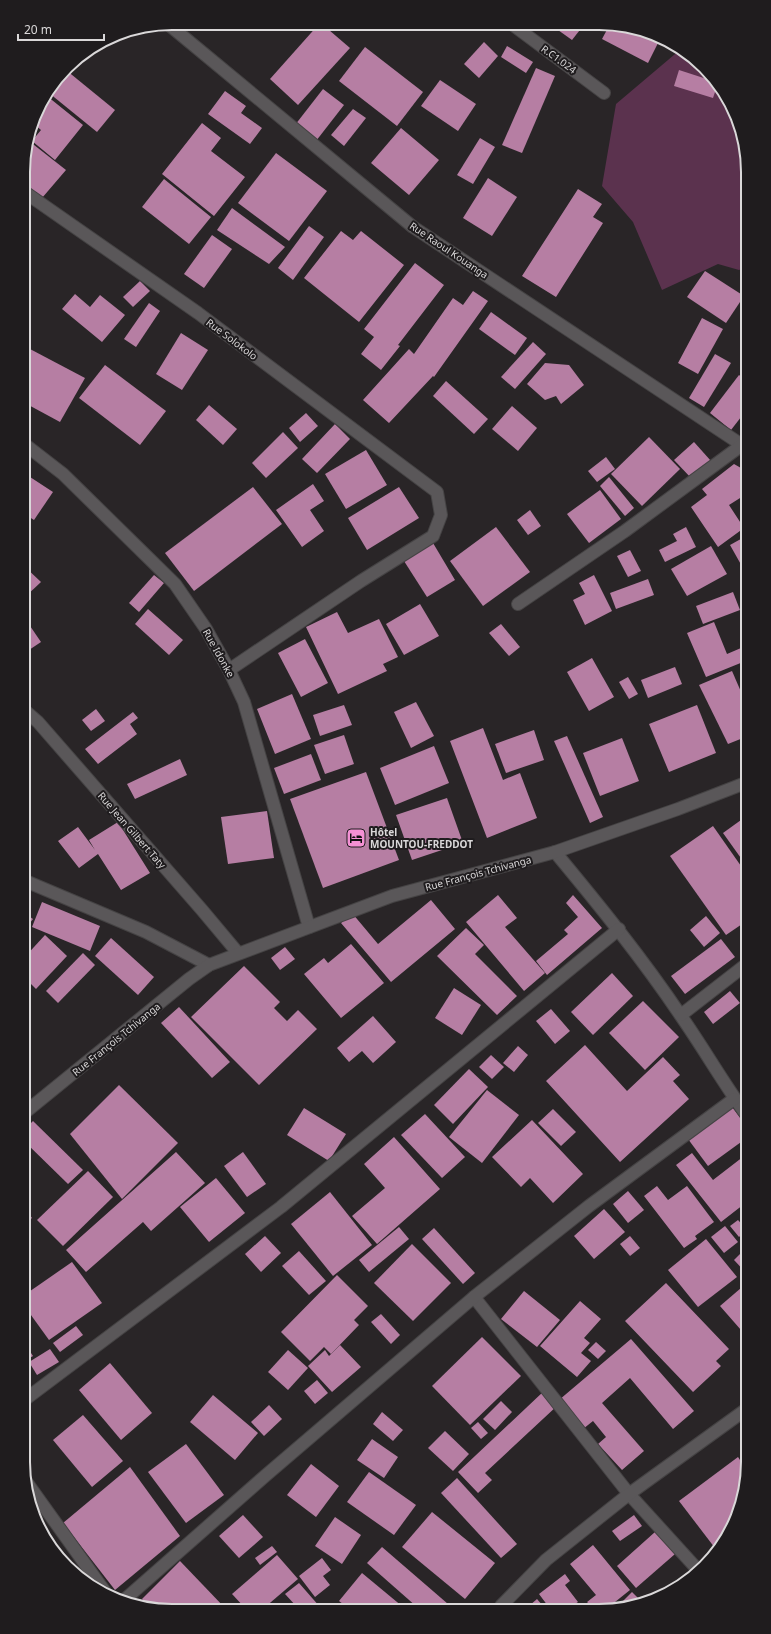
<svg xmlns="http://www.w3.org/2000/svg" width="771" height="1634" font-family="'Noto Sans',sans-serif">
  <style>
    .green { fill: #5b324e }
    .building { fill: #b67ea3 }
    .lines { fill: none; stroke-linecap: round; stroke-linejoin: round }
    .minor-casing { stroke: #454344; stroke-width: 14 }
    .minor { stroke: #5a5759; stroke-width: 12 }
    .labels { text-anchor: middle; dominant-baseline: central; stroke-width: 4; stroke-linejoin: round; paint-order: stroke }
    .street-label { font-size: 10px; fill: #dad8d9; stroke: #1f1c1e }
    .poi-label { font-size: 10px; font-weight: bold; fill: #dad8d9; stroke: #1f1c1e; text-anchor: start }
    .rim { fill: none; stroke: #dad8d9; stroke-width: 2 }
  </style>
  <rect width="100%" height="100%" fill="#292527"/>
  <!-- green -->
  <path class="green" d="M681,49l16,11 26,30 20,43 5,39v93l-9,5 -21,-6 -56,26 -29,-68 -31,-36 14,-82z"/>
  <!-- building -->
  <g class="building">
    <path d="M319,24h3l28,24 -52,57 -28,-26z"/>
    <path d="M341,24h12l-4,6z"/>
    <path d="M551,25l32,1 -11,14z"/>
    <path d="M609,26h19l33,11 -13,26 -46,-24z"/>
    <path d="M484,42l14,14 -19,22 -15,-14z"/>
    <path d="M507,46l26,16 -7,11 -25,-16z"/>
    <path d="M365,47l58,45 -26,34 -58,-45z"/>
    <path d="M536,68l19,8 -33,77 -20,-8z"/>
    <path d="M66,70l49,40 -18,22 -48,-39z"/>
    <path d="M679,70l37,12 2,1 -5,15 -39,-12z"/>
    <path d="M440,80l36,24 -18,27 -37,-25z"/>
    <path d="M323,89l21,16 -28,36 -21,-16z"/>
    <path d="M225,91l21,15 -5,7 21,15 -12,16 -42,-30z"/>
    <path d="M47,96l36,29 -28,35 -23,-19 9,-11 -7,-6 4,-18z"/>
    <path d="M353,109l13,9 -22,28 -13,-11z"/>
    <path d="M202,123l19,15 -10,13 34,26 -31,39 -52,-42z"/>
    <path d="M401,128l38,32 -30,35 -38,-32z"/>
    <path d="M480,138l15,9 -22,37 -16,-9z"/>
    <path d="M29,141l37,29 -24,28 -19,-16v-20z"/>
    <path d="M276,153l51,38 -38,50 -51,-38z"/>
    <path d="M488,178l29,19 -25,39 -29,-18z"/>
    <path d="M164,179l47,38 -22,27 -47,-37z"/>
    <path d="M578,189l24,15 -9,13 10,6 -47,74 -34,-21z"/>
    <path d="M232,208l53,39 -16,17 -52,-34z"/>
    <path d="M309,226l15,11 -31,43 -15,-12z"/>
    <path d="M341,231l12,9 8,-9 43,34 -45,57 -55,-44z"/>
    <path d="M212,235l20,14 -28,39 -20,-14z"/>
    <path d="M415,263l29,22 -46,60 2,1 -19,24 -20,-16 13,-17 -10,-8z"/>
    <path d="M705,271l39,25 -18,27 -39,-26z"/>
    <path d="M140,281l10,10 -17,16 -10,-10z"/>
    <path d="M473,291l15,10 -54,76 -1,-1 -44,47 -26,-23 46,-51 5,5 39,-56 10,7z"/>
    <path d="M75,294l15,13 10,-12 25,20 -23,27 -40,-33z"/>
    <path d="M748,299v12l-5,-4z"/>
    <path d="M149,303l11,8 -24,36 -12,-8z"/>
    <path d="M491,312l36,26 -12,17 -36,-26z"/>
    <path d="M702,318l21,11 -25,45 -20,-11z"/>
    <path d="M181,333l27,17 -26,40 -26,-16z"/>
    <path d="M533,342l13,12 -31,35 -14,-12z"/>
    <path d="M30,349l55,29 -25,44 -37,-20v-41z"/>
    <path d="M715,354l16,9 -27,44 -15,-9z"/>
    <path d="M545,363l24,2 15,20 -23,19 -5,-8 -11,4 -18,-16z"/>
    <path d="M105,365l61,46 -26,34 -61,-47z"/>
    <path d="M739,375l9,7v26l-17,22 -21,-17z"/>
    <path d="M446,381l42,38 -14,15 -41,-38z"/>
    <path d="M209,405l28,24 -14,16 -27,-25z"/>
    <path d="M512,406l25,22 -19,23 -26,-22z"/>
    <path d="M306,413l12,13 -18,16 -11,-14z"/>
    <path d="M748,417v14l-7,-6z"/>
    <path d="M335,424l15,15 -33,34 -15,-14z"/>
    <path d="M283,432l15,16 -32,30 -14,-15z"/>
    <path d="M649,437l31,32 -38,37 -31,-32z"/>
    <path d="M694,442l17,19 -19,18 -18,-19z"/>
    <path d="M366,450l21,35 -41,24 -21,-35z"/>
    <path d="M606,457l9,12 -18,13 -9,-11z"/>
    <path d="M734,464l14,8v21l-19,12 15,23 -26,19 -27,-40 16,-12 -5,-6z"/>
    <path d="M27,475l26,17 -19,28 -11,-7v-33z"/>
    <path d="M609,477l25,31 -9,8 -25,-30z"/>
    <path d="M313,484l11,17 -14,9 14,21 -22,16 -26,-37z"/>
    <path d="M253,487l29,37 -88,67 -29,-38z"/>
    <path d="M399,487l20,31 -52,32 -19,-32z"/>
    <path d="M600,490l21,29 -32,24 -22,-29z"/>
    <path d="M530,510l11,16 -13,9 -11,-15z"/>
    <path d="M496,527l34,45 -47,34 -33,-45z"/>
    <path d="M686,527l10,20 -31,15 -6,-12 18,-9 -4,-7z"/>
    <path d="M748,535v42l-18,-32z"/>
    <path d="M433,543l22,37 -28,17 -23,-36z"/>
    <path d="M711,546l16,28 -40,22 -16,-27z"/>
    <path d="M630,550l11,21 -13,6 -11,-21z"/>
    <path d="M23,565l18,17 -16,15 -2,-2z"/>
    <path d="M154,575l10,8 -25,29 -10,-9z"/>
    <path d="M594,575l18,36 -27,14 -12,-25 12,-6 -6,-11z"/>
    <path d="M648,579l6,16 -38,14 -6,-16z"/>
    <path d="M733,592l7,18 -37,14 -7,-18z"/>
    <path d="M420,604l19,32 -35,19 -18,-31z"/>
    <path d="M148,609l35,31 -14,15 -34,-31z"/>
    <path d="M337,612l11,21 31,-14 19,38 -15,7 4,7 -49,23 -32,-67z"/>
    <path d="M714,622l13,32 21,-9v15l-42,17 -19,-44z"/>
    <path d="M28,623l13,19 -18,12v-28z"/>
    <path d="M501,624l19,23 -11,9 -20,-23z"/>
    <path d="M305,639l23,44 -27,14 -23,-44z"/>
    <path d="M592,658l22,39 -25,14 -22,-39z"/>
    <path d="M748,663v14l-6,-11z"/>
    <path d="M675,667l7,17 -34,14 -7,-18z"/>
    <path d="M732,671l16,37v28l-20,8 -29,-59z"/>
    <path d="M628,677l10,17 -9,5 -10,-17z"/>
    <path d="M292,694l19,45 -36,15 -18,-45z"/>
    <path d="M416,702l18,34 -23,12 -17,-36z"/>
    <path d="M344,705l8,20 -32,11 -7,-21z"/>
    <path d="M697,705l19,48 -47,19 -20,-48z"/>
    <path d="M96,709l9,12 -14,10 -9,-11z"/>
    <path d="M133,712l5,6 -8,6 7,10 -39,30 -13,-15z"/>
    <path d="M483,728l20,52 17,-7 17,45 -50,20 -37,-97z"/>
    <path d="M534,730l10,30 -38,13 -11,-29z"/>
    <path d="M344,735l10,29 -29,10 -11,-29z"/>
    <path d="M567,736l36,81 -13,6 -36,-82z"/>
    <path d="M622,738l17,43 -39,15 -17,-43z"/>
    <path d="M434,746l15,37 -54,22 -15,-37z"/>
    <path d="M311,754l10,26 -37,14 -10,-26z"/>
    <path d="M180,759l7,16 -52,24 -8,-15z"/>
    <path d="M366,772l33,88 -76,28 -33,-89z"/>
    <path d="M447,798l16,45 -51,17 -16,-45z"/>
    <path d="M267,811l7,47 -46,6 -7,-47z"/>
    <path d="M741,820l7,10v38l-25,-35z"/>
    <path d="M118,822l32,51 -29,17 -23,-36 -19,14 -21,-27 20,-14 17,23 -6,-10z"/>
    <path d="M713,826l35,50v44l-22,15 -56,-79z"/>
    <path d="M498,895l19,23 -12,9 40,46 -21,18 -58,-69z"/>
    <path d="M573,895l29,33 -55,47 -11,-14 32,-27 -4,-4 14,-13 -12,-14z"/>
    <path d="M431,900l24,29 -64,53 -50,-59 11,-10 26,31z"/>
    <path d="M42,902l58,24 -10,25 -58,-24z"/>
    <path d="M23,912l10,7 -10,13z"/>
    <path d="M706,916l14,17 -16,14 -14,-17z"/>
    <path d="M466,928l18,17 -9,9 42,42 -20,19 -60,-59z"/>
    <path d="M45,935l22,21 -31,33 -13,-13v-17z"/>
    <path d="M111,938l43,39 -16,18 -43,-39z"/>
    <path d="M721,939l14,18 -50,37 -14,-18z"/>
    <path d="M351,944l33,39 -43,35 -37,-44 20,-16 4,5z"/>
    <path d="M285,947l10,12 -15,11 -9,-12z"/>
    <path d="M83,953l12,12 -37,38 -12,-12z"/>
    <path d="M244,966l36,36 -6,6 13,13 11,-11 19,19 -58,56 -68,-68z"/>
    <path d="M612,973l21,23 -40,39 -22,-23z"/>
    <path d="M454,988l27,17 -19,30 -27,-17z"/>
    <path d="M730,991l10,12 -27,21 -9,-12z"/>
    <path d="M643,1001l36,36 -34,33 -36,-37z"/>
    <path d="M179,1007l51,55 -18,16 -51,-55z"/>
    <path d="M551,1009l19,22 -15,13 -19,-23z"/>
    <path d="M373,1016l23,26 -23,21 -11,-12 -13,11 -12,-14z"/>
    <path d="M585,1045l42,46 36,-34 17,18 -7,6 16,18 -69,63 -74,-81z"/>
    <path d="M518,1046l10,9 -14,17 -11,-9z"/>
    <path d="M491,1055l13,12 -12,12 -13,-12z"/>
    <path d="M469,1069l19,18 -35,37 -19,-19z"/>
    <path d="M748,1069v14l-2,1 -6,-11z"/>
    <path d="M119,1085l59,58 -56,56 -52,-65z"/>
    <path d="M487,1090l32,25 -37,48 -33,-26z"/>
    <path d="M732,1107l16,21v9l-40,29 -20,-27z"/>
    <path d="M304,1108l42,26 -17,27 -42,-26z"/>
    <path d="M553,1109l23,23 -15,14 -23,-23z"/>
    <path d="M425,1114l40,43 -23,21 -41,-43z"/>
    <path d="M532,1120l51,54 -30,29 -23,-25 -9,9 -29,-30z"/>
    <path d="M33,1121l50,49 -15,14 -45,-44v-9z"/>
    <path d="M394,1137l46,52 -63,55 -25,-28 33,-28 -21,-24z"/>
    <path d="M176,1152l29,31 -54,48 -8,-9 -57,50 -20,-22z"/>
    <path d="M243,1152l23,32 -19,13 -23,-31z"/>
    <path d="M692,1153l21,27 35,-27v48l-27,21 -45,-57z"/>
    <path d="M88,1171l25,26 -50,49 -26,-26z"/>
    <path d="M216,1178l29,35 -36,29 -29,-35z"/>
    <path d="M657,1186l11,14 19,-14 27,36 -19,14 2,3 -13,9 -40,-52z"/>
    <path d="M628,1191l16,19 -16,13 -15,-19z"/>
    <path d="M330,1192l42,53 -39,31 -42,-52z"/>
    <path d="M23,1206l9,12 -9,7z"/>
    <path d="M604,1209l21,23 -31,27 -20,-23z"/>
    <path d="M738,1220l9,10 -8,7 -9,-11z"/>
    <path d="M725,1226l13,16 -14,11 -13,-16z"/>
    <path d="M399,1227l10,12 -40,33 -10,-12z"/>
    <path d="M434,1228l41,45 -12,11 -41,-45z"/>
    <path d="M265,1236l16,17 -20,19 -16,-18z"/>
    <path d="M630,1236l10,12 -10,8 -10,-12z"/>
    <path d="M706,1239l31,38 -39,30 -30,-37z"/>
    <path d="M412,1244l39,39 -38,38 -39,-38z"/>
    <path d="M745,1249l3,3v23l-14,-15z"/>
    <path d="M299,1251l27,30 -17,14 -27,-29z"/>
    <path d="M72,1262l30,41 -53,37 -26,-36v-8z"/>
    <path d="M337,1275l31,31 -14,14 5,5 -28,29 -7,-7 -14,14 -29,-29z"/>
    <path d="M748,1282v56l-28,-32z"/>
    <path d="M666,1283l63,66 -13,12 5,5 -28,26 -68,-71z"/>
    <path d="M524,1291l36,29 -23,27 -36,-28z"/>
    <path d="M580,1301l21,18 -17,19 6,5 -9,10 10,8 -14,16 -37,-31z"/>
    <path d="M381,1314l19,21 -9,9 -20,-22z"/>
    <path d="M76,1326l7,9 -23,17 -7,-9z"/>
    <path d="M482,1337l39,39 -51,49 -38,-39z"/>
    <path d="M631,1339l63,72 -21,18 -43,-51 -28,25 42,48 -22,19 -24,-26 8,-7 -13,-16 -10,8 -24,-29z"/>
    <path d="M23,1341l10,15 -10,6z"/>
    <path d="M596,1342l10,9 -8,8 -10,-9z"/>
    <path d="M340,1345l21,22 -29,25 -24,-26 17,-16 4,6z"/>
    <path d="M50,1349l9,13 -22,13 -8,-13z"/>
    <path d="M288,1350l20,18 -20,22 -20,-18z"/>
    <path d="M110,1363l42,50 -31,27 -42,-50z"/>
    <path d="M317,1380l11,13 -13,11 -11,-13z"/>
    <path d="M544,1391l14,14 -73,68 7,7 -14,13 -20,-21z"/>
    <path d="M213,1395l45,38 -23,27 -45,-38z"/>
    <path d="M501,1401l11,11 -17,18 -12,-11z"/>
    <path d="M269,1405l13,14 -18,17 -13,-14z"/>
    <path d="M382,1412l21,18 -10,11 -20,-17z"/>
    <path d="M83,1415l40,46 -31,26 -39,-47z"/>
    <path d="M478,1422l10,11 -7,6 -10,-11z"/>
    <path d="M445,1431l24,23 -16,17 -25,-23z"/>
    <path d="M372,1439l26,18 -14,21 -27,-18z"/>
    <path d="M186,1444l38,51 -38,28 -38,-51z"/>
    <path d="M738,1457l10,15 -11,47 -19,33 -39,-51z"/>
    <path d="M311,1464l28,22 -23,31 -29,-22z"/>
    <path d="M130,1467l50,69 -65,54 -52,-67z"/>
    <path d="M369,1472l47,33 -22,30 -47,-33z"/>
    <path d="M457,1478l60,66 -16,14 -60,-65z"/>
    <path d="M432,1512l63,51 -30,36 -63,-52z"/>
    <path d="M243,1515l20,22 -24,21 -20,-22z"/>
    <path d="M634,1515l8,11 -22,15 -8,-10z"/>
    <path d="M335,1517l26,18 -19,29 -27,-18z"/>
    <path d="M655,1532l20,22 -39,34 -19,-22z"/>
    <path d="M593,1545l37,45 -20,16h-19l-4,-4 9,-7 -26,-31z"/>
    <path d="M272,1546l5,6 -17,13 -5,-7z"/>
    <path d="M382,1547l66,57 -2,3h-29l-50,-44z"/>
    <path d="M277,1555l21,24 -34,29h-19l-13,-14z"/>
    <path d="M322,1558l9,12 -8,6 7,9 -15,12 -16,-21z"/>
    <path d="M180,1561l45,47h-74l-9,-9z"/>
    <path d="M362,1573l41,34h-56l-8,-6z"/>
    <path d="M565,1574l5,7 -5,4 13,17 -6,4h-24l-9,-12z"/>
    <path d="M685,1577l3,3 -7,6 -12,5z"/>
    <path d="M299,1583l21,24h-23l-12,-13z"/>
    <path d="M632,1592l11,11 -5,3h-20z"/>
    <path d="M537,1599l6,7h-14z"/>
  </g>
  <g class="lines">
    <!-- minor casing -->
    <g class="minor-casing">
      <g id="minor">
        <path d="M168,24l245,203 329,218 6,7"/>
        <path d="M513,25l91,68"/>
        <path d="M23,191l175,122 239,179 4,23 -8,21 -72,45 -132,89"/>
        <path d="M23,443l40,31 112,110 31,45 23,41 15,32 65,225"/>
        <path d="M518,604l107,-73 117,-86"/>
        <path d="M23,709l15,13 164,188 36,43"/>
        <path d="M555,852c44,53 87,106 126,164 23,33 43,68 67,101"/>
        <path d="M23,880l123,52 63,33"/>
        <path d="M681,1015l67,-52"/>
        <path d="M23,1114l166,-135 20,-14 183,-69 163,-44 123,-43 70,-27"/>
        <path d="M474,1297l155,197 69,76"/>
        <path d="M23,1401l258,-194 338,-278"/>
        <path d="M25,1480l83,116"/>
        <path d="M123,1601l142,-125 209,-179 115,-91 145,-107"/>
        <path d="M501,1606l45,-46 83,-66 119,-86"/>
      </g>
    </g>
    <!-- minor -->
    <use href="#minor" class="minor"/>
  </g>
  <!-- icons -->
  <defs>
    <g id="hotel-square" transform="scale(1)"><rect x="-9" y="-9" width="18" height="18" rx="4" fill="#f491d4" stroke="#1f1c1e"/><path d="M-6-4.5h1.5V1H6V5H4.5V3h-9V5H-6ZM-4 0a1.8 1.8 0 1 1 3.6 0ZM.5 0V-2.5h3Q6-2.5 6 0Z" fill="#111"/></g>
  </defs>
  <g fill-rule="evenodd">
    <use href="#hotel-square" x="356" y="838"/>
  </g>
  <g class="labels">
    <!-- street labels -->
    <g class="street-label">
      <text transform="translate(559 59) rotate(36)">R.C1.024</text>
      <text transform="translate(449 250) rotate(34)">Rue Raoul Kouanga</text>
      <text transform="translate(232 339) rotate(37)">Rue Solokolo</text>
      <text transform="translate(219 653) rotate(61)">Rue Idonke</text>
      <text transform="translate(132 830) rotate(49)">Rue Jean Gilbert Taty</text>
      <text transform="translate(478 873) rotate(-15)">Rue François Tchivanga</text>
      <text transform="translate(116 1039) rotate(-39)">Rue François Tchivanga</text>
    </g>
    <!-- poi labels -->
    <g class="poi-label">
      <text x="370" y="832">Hôtel<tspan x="370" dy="12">MOUNTOU-FREDDOT</tspan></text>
    </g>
  </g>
  <!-- crop -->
  <path d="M0 0H771V1634H0ZM172 30H599A142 142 0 0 1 741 172V1462A142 142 0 0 1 599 1604H172A142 142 0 0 1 30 1462V172A142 142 0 0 1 172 30Z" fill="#1f1c1e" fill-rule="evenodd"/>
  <path class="rim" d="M172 30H599A142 142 0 0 1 741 172V1462A142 142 0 0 1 599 1604H172A142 142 0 0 1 30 1462V172A142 142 0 0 1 172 30Z"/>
  <!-- scale -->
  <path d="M18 34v6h86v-6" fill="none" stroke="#dad8d9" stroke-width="2"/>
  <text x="24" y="34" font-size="12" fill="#dad8d9" stroke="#1f1c1e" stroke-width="3" paint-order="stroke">20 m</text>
</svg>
